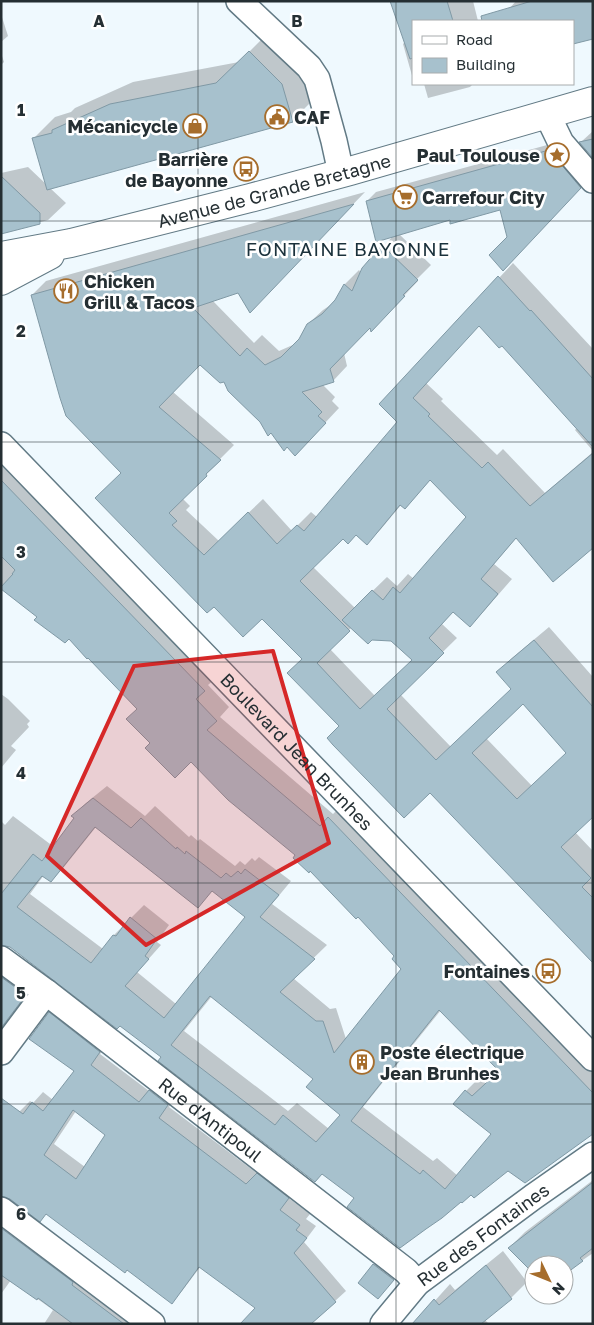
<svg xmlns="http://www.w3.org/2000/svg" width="594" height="1325" font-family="'Golos Text',sans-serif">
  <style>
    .shadow { fill: #0003; fill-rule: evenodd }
    .building { fill: #a7c1cd; stroke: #8099a5; fill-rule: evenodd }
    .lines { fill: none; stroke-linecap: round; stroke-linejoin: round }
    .street-casing { stroke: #627a85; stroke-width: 28 }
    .secondary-casing { stroke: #627a85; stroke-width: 30 }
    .street { stroke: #fff; stroke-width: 25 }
    .secondary { stroke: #fff; stroke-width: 28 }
    .marked { fill: #d62828; fill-opacity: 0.2; stroke: #d62828; stroke-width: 4; stroke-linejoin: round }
    .grid { fill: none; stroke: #252f33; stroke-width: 1; stroke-opacity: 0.55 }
    .labels { text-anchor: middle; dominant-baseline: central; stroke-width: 5; stroke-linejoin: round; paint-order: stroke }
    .poi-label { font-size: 18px; font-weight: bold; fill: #252f33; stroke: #fff; text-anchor: start }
    .street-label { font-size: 18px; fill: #252f33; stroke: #fff }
    .neighbourhood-label { font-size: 19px; letter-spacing: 1px; fill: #1c323c; stroke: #fff }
    .grid-label { font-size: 16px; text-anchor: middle; font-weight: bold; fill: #252f33; stroke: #fff; stroke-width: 5; stroke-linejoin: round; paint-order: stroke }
  </style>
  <rect width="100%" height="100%" fill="#eff9fe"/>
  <!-- shadow -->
  <g class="shadow">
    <path d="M391,1h82l5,20h-65v58l-10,-35 2,-2z"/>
    <path d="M516,1h77v37l-20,5v-22h-61l-3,-12z"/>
    <path d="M1,14l7,22 -7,6z"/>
    <path d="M271,30l33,33 10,36 -22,22 -242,67 16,15 -18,17 -47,13v-60l27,-6 19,18 -14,-46 22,-22 16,-5 4,-4 58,-26 106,-20z"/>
    <path d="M1,53l3,9 -3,3z"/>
    <path d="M424,84h49l-3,3 -42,11z"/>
    <path d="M593,131v25l-12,-14z"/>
    <path d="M558,142l31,37 -77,81 -3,-23 -9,-29 -49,11 -52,15 32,31 -15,15 2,1 -33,35 -14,10 -27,27 3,13 -14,15 -11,3 13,13 -3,4 7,7 -30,32 -38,-9 -46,-51 -24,-17 -28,29 61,53 -15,15 1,1 -38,37 8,8 -4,4 33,31 44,-42 29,32 19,-19 6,5 81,-95 -17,-18 132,-141 80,86v102l-18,-21 2,-2 -75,-84 -22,-20 -54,59 17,16 -2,2 56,54 6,-6 42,44 48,-41v94l-76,-9 -23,27 18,15 -28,32 -14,14 -17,-14 -11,13 15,14 -57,56 51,53 61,-58 -14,-17 14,-14 37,-31 44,50v138l-18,17 18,19v110l-163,-169 -90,-66 -37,-67 -41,-42 -19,18 -121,-162 -90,-178 14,-14 319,-89 -101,105 -25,-6 -27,9 42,43 8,-8 17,16 16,-7 5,-4 8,-16 15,-14 12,-8 10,-18 14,-14 2,3 2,-5 31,-33 -27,-34 9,-9zM431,479l37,38 -54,62 -6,-5 -11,12 -10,-9 -32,31 -42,-41 30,-29 13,-4 11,9 14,-14 20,-24 4,3zM352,627l39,13 22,20 -38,36 -45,-47zM523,702l44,51 -35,33 -46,-48z"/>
    <path d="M1,453l216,224 -9,8 21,22 -9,10 113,97 9,-9 251,261v66l-85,37 -37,24 -115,5 -193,-141 -43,-33 -110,-78 -9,-2v-123l4,4 8,-9 41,31 22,-29 -3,-2 13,-13 21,-17 38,30 10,-10 34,31 2,-2 7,6 2,-2 35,27 5,-5 5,4 7,-7 3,3 4,-4 32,24 -19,23 55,41 -34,33 37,31 6,-1 10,31 57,-70 -7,-13 -99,-101 -106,-94 -40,-18 -12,-34 -70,-72 -31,-20 -37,-30zM96,827l102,80 15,-17 33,27 -70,87 -39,-32 24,-27 -4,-3 12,-17 -25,-20 -30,30 -11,14 -73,-55 14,-19 7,6 13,-14zM212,996l102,83 28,36 -13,14 -32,-26 -9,8 -104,-80zM441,1010l59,61 -13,13 -8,-6 -13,13 27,42 -35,43 -21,-18 -4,3 -70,-54z"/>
    <path d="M1,694l7,5 22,22 -3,3 2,3 -18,19 5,4 -15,18z"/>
    <path d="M1,952l37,29 -37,51z"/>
    <path d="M60,1003l50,38 -10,13 49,37 11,-11 18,14 -9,13 89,67 10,-10 30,23 -8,12 20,15 -4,5 10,7 -12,16 42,49 -11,10 -134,-35 -19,25 -10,11 -45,-33 -80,-56 -37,-16 1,-73 9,-13 10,-10 3,2 10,-11 10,8 22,-30 -25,-57zM76,1111l31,24 -22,32 -31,-23z"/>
    <path d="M593,1180v73l-29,20v-8h-30v7l-25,-24 16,-16z"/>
    <path d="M1,1209l151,115h-108l9,-14 -42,-30 -10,14z"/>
    <path d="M503,1251l24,31 -16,16 -27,21 5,5h-75l36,-40 5,6z"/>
    <path d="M383,1256l18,14 -15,19 -26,-6 14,-19z"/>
  </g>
  <!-- building -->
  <g class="building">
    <path d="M390,1h57l6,20h-40v37l-3,1z"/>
    <path d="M532,1h61v38l-20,5v-23h-91l-1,-5z"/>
    <path d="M249,51l33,33 11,38 -246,68 -15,-52 20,-5v-3l58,-26 106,-21z"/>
    <path d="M593,139v19l-14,-16z"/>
    <path d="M549,150l32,38 -78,83 -14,-16 18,-18 -7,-27 -50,14v-4l-74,22 -10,-41z"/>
    <path d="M1,176l39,37v11l-39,10z"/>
    <path d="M354,204l-104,109 -12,-20 -45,15 47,48 7,-8 18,17 16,-8 18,-18 8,-15 15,-10 13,-14 9,-16 8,7 10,-23 20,-23 36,35 -15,15 2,1 -34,36 -1,-4 -40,41 4,13 -32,10 20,20 -4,4 8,7 -31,33 -8,-9 -3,4 -13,-18 -3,3 -8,-14 -32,-31 -4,-9 -4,1 -20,-18 -41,42 62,53 -15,14 1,2 -38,37 8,8 -5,4 32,30 44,-43 29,32 20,-19 7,6 93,-109 -18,-18 119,-128 32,35 1,-1 62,69v68l-91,-101 -3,2 -20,-22 -66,72 17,16 -2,2 54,52 6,-6 42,44 63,-53v95l-40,34 -37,-44 -35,41 17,15 -28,33 -17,-15 -24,26 15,15 -1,1 -56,55 49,51 75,-71 -15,-17 38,-32 59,67v110l-32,30 30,31 -9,9 11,11v65l-163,-170 -26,25 -71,-73 -6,-7 12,-12 -52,-53 15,-14 -40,-40 -19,18 -29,-30 -7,6 -112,-115 26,-25 -55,-57 -6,-18 -29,-103zM430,480l36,37 -66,76 -7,-6 -10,13 -11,-10 -30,30 26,24 4,-4 19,1 21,19 -52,49 -43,-46 33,-32 -50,-50 43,-42 5,5 8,-9 11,10 33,-40 5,4zM523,704l43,49 -49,46 -45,-46z"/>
    <path d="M1,480l204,211 -9,8 21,22 -10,9 113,96 8,-9 265,276v41l-68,49 -17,-12 -34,27 -3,-3 -9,8 -1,-1 -19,16 -16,11 -26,19 -53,-41 7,-9 -32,-24 -7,8 -157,-121 3,-4 -41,-31 -3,3 -107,-82 -9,-2v-51l32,-40 9,7 32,-43 -3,-2 22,-18 38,30 10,-10 35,31 1,-2 8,7 1,-3 35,27 5,-5 5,4 7,-6 3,3 4,-5 34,26 -19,22 55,42 -35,33 36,29h7l11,32 67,-84 -9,-10 2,-3 -36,-39 -2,2 -46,-48 -1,2 -16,-15 2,-3 -67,-55 -37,-38 -16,16 -30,-30 5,-5 -24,-24 11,-10 -49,-51 -1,1 -18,-20 -4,4 -31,-23 3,-3 -36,-28v-2l12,-13h-1l3,-4 -14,-14zM95,827l103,81 14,-17 33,26 -81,101 -39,-32 24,-27 -4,-3 12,-17 -27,-22 -14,19 -3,-1 -22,28 -74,-56 25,-31 9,6zM210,996l103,83 -7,8 34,28 -24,27 -33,-27 -8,10 -104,-80zM439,1010l60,61 -27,25 -7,-6 -12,14 38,30 -46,55 -22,-19 -3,4 -69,-53z"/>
    <path d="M1,977l25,18 -25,33z"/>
    <path d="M49,1012l51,40 -9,13 48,37 10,-12 19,15 -9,13 87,66 11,-11 32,25 -9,12 20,15 -4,5 11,8 -13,15 42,49 -25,22h-71l15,-16 -56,-41 -27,37 -45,-34 -2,3 -79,-59 -6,8 -30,-23 -9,-3v-98l22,16 9,-12 11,9 31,-40 -45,-32zM73,1110l32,25 -29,44 -32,-24z"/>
    <path d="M593,1182v66l-13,10 3,3 -19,14v-10h-30v9l-26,-26z"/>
    <path d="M1,1228l72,54 -1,3 52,39h-51l-35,-26 -1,2 -36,-25z"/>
    <path d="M373,1264l21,16 -16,19 -20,-16z"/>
    <path d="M486,1265l26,34 -31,25h-69l22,-25 5,6z"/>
  </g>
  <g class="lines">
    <!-- street casing -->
    <g class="street-casing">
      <g id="street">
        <path d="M239,1l70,66 8,12 17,62 7,32"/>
        <path d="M547,114l14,29 32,37"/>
        <path id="s1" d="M1,445l592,613"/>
        <path id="s2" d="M1,959l45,33 360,279 11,12"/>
        <path d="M1,1052l45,-60"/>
        <path d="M1,1210l151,114"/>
        <path id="s3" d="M383,1324l34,-41 116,-86 60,-42"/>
      </g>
    </g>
    <!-- secondary casing -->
    <g class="secondary-casing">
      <g id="secondary">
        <path id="s4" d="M1,256l70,-13 179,-45 100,-27 243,-70"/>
        <path d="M1,281l49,-26"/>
      </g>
    </g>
    <!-- street -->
    <use href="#street" class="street"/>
    <!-- secondary -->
    <use href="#secondary" class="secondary"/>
  </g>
  <!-- marked area -->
  <path class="marked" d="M273,651l56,192 -183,102 -99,-89 87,-190z"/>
  <!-- grid -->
  <path class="grid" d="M198,1v1323M396,1v1323M1,221h592M1,442h592M1,662h592M1,883h592M1,1104h592"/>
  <!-- icons -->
  <defs>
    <g id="civic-ring" transform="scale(1.25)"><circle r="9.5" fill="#fff" stroke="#a66d2c" stroke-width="1.5"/><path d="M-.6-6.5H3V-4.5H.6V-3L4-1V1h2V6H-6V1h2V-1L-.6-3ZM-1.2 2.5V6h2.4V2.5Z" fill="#a66d2c"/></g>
    <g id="shop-ring" transform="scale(1.25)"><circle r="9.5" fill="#fff" stroke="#a66d2c" stroke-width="1.5"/><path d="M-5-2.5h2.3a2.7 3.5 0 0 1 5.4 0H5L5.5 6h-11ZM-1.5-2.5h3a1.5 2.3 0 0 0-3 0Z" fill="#a66d2c"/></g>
    <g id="sight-ring" transform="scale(1.25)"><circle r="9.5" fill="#fff" stroke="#a66d2c" stroke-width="1.5"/><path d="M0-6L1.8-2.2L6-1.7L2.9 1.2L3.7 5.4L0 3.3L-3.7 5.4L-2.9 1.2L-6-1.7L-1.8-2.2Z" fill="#a66d2c"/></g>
    <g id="bus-ring" transform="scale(1.25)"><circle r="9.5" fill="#fff" stroke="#a66d2c" stroke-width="1.5"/><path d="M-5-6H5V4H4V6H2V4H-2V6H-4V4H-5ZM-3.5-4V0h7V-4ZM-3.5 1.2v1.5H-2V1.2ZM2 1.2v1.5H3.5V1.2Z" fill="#a66d2c"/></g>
    <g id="supermarket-ring" transform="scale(1.25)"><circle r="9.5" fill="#fff" stroke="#a66d2c" stroke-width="1.5"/><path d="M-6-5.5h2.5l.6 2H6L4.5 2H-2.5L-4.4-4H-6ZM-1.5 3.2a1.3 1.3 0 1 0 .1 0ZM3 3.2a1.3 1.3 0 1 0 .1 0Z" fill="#a66d2c"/></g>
    <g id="restaurant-ring" transform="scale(1.25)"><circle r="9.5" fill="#fff" stroke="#a66d2c" stroke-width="1.5"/><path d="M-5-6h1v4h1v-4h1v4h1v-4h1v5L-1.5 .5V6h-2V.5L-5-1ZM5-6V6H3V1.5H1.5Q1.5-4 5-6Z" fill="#a66d2c"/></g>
    <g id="building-ring" transform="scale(1.25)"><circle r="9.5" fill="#fff" stroke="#a66d2c" stroke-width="1.5"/><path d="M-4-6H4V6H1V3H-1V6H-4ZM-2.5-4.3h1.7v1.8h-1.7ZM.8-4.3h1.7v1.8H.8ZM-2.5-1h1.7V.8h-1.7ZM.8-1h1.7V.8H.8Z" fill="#a66d2c"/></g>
  </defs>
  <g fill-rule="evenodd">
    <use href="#civic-ring" x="277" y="117"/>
    <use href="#shop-ring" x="195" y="126"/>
    <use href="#sight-ring" x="557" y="155"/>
    <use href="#bus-ring" x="246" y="169"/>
    <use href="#supermarket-ring" x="405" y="197"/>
    <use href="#restaurant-ring" x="66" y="291"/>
    <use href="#bus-ring" x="548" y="971"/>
    <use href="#building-ring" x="362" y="1062"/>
  </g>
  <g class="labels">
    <!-- poi labels -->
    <g class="poi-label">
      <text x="294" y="117">CAF</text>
      <text x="178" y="126" text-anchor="end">Mécanicycle</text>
      <text x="540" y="155" text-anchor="end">Paul Toulouse</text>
      <text x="228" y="159" text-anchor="end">Barrière<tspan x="228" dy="21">de Bayonne</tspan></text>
      <text x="422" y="197">Carrefour City</text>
      <text x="84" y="281">Chicken<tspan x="84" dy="21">Grill &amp; Tacos</tspan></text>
      <text x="530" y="971" text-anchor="end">Fontaines</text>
      <text x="380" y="1052">Poste électrique<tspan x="380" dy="21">Jean Brunhes</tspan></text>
    </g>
    <!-- street labels -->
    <g class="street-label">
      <text stroke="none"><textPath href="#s4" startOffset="281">Avenue de Grande Bretagne</textPath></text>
      <text stroke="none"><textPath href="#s1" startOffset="426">Boulevard Jean Brunhes</textPath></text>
      <text stroke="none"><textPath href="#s2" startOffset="264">Rue d'Antipoul</textPath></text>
      <text stroke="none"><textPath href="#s3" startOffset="135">Rue des Fontaines</textPath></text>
    </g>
    <!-- neighbourhood labels -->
    <g class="neighbourhood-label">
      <text x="348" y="248">FONTAINE BAYONNE</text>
    </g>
  </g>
  <g class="grid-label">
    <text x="99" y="27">A</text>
    <text x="297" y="27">B</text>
    <text x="21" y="116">1</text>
    <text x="21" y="337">2</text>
    <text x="21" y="558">3</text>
    <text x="21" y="779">4</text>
    <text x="21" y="999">5</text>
    <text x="21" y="1220">6</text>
  </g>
  <!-- border -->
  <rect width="594" height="1325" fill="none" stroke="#252f33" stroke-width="5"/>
  <!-- legend -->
  <rect x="412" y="20" width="162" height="65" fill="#ffffff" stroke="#a8acad"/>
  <rect x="422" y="36" width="25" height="8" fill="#ffffff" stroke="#a8acad"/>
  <text x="456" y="45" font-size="15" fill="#252f33">Road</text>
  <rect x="422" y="58" width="25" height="15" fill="#a7c1cd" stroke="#a8acad"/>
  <text x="456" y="70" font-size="15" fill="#252f33">Building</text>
  <!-- north arrow -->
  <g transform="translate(549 1280) rotate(133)"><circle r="24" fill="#ffffff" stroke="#a8acad"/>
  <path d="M0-4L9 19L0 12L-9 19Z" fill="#a66d2c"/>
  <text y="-8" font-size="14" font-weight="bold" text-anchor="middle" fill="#252f33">N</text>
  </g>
</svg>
